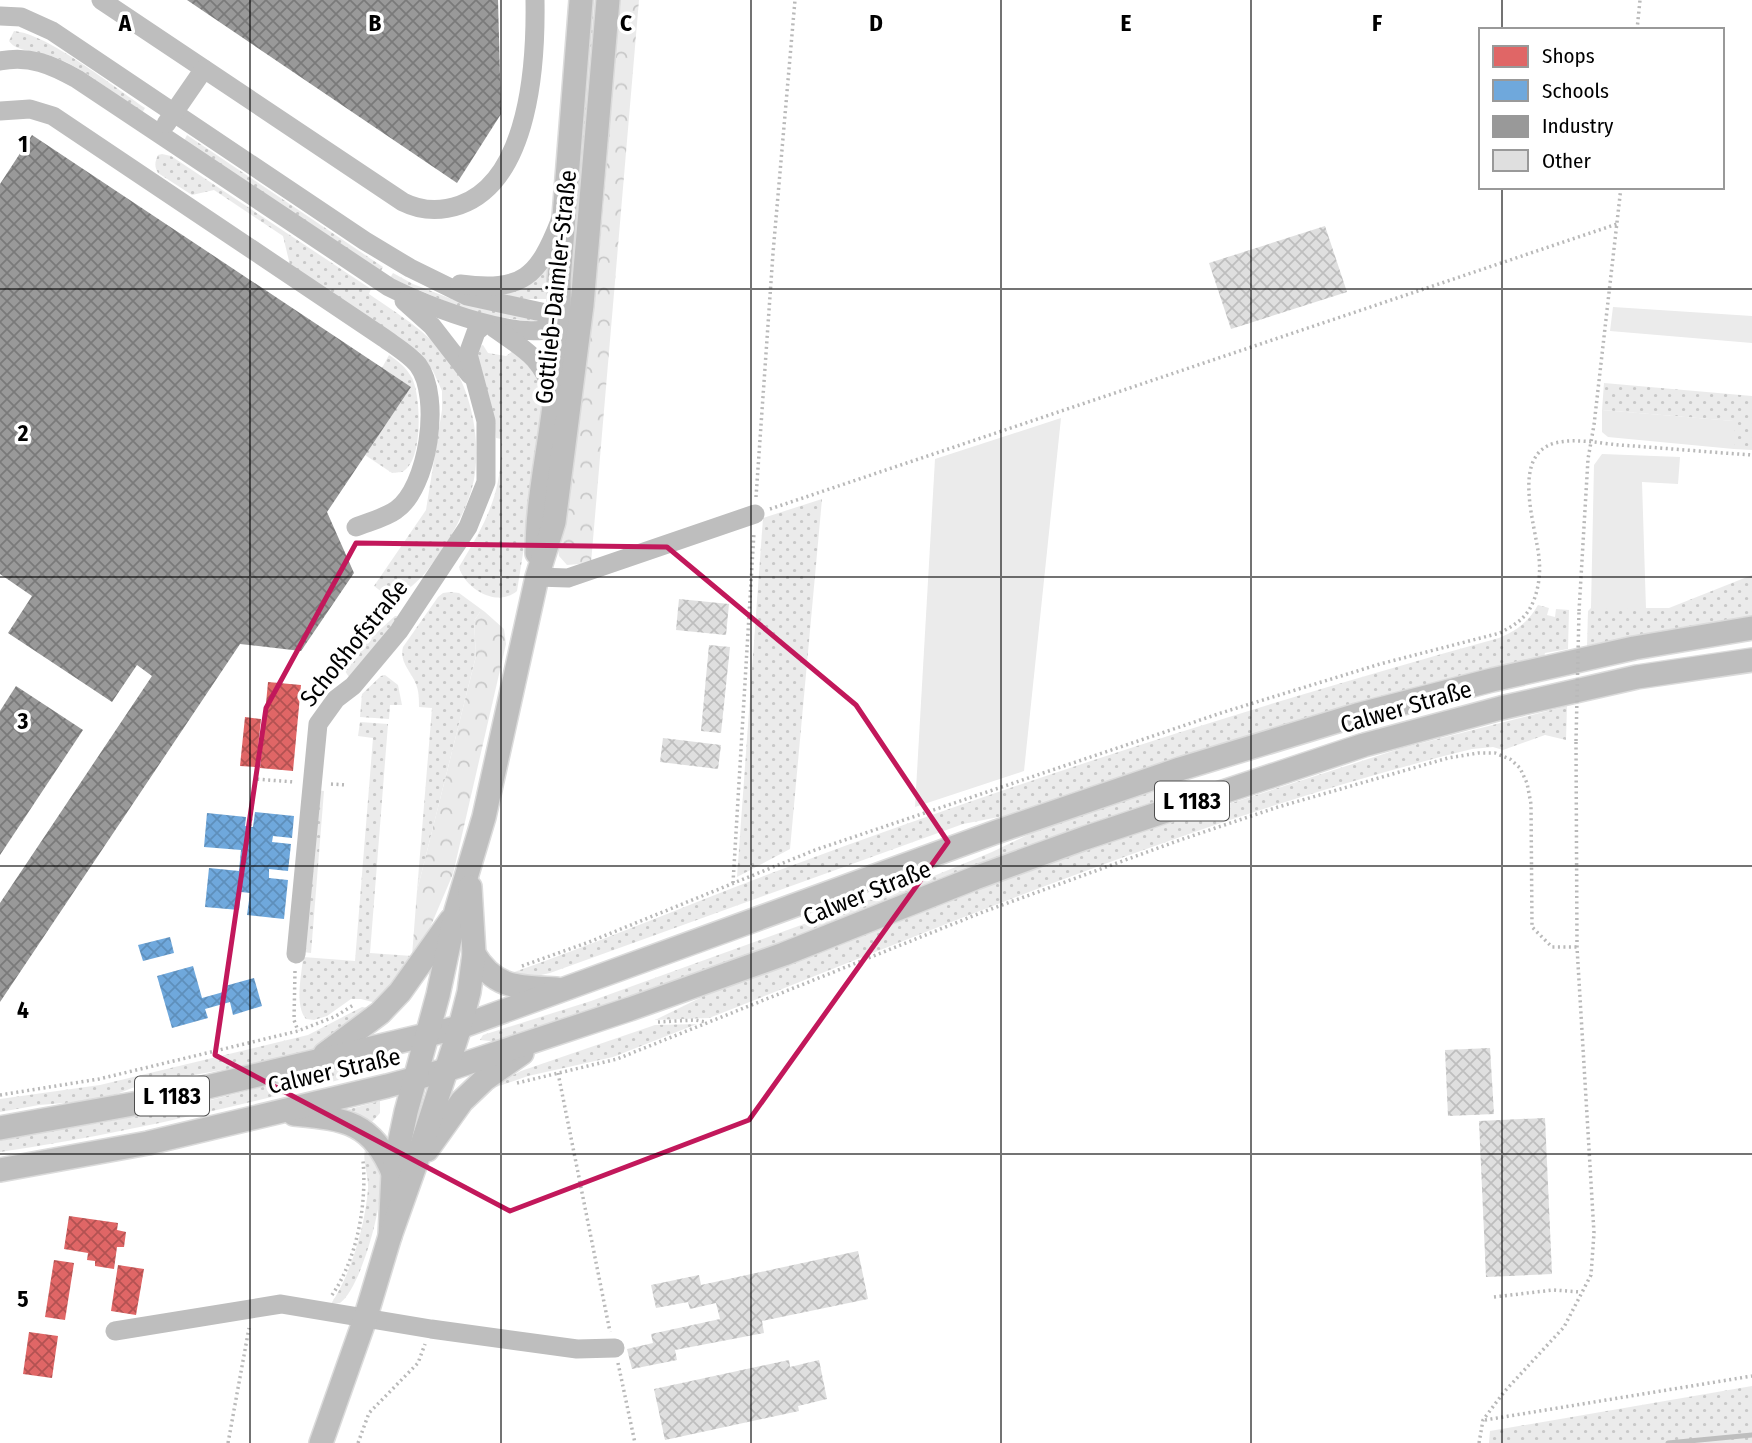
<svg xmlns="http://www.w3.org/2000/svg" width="1752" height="1443" font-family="'Fira Sans Condensed',sans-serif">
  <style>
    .grass { fill: url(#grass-dots) }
    .forest { fill: url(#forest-crowns) }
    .garden { fill: #ebebeb }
    .shops { fill: url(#shops-cross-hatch) }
    .schools { fill: url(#schools-cross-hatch) }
    .industry { fill: url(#industry-cross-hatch) }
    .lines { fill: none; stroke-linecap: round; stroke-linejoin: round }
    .stream { stroke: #bebebe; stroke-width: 5 }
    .building { fill: url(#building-cross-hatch) }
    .major-casing { stroke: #dbdbdb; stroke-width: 26 }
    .path { stroke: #b9b9b9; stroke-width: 3.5; stroke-dasharray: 2 3.5; stroke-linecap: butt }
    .minor { stroke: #bebebe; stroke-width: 19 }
    .major { stroke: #bebebe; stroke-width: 23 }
    .path-bridge { stroke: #b9b9b9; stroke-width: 3.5; stroke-dasharray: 2 3.5; stroke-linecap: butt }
    .marked { fill: none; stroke: #c2185b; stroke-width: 5; stroke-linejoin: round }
    .grid { fill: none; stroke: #000; stroke-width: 2; stroke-opacity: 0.55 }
    .labels { text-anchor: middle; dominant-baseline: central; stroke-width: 7; stroke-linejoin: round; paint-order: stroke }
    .shield { fill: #fff; stroke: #4c4c4c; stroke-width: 2 }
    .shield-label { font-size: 23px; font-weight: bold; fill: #000 }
    .street-label { font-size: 24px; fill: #000; stroke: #fff }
    .grid-label { font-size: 23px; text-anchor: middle; font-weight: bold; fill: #000; stroke: #fff; stroke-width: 7; stroke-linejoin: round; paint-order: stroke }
  </style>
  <defs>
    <pattern id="grass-dots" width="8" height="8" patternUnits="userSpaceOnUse" patternTransform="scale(1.75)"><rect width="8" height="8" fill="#ebebeb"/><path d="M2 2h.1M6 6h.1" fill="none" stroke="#c8c8c8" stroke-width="1.8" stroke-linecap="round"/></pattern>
    <pattern id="forest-crowns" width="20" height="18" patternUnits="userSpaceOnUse" patternTransform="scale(1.75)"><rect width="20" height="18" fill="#ebebeb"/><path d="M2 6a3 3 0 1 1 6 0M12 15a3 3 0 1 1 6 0" fill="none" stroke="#c8c8c8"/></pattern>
    <pattern id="shops-cross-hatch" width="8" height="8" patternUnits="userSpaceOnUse" patternTransform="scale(1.75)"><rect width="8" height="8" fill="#e06666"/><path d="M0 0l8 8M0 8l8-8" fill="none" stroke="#b35252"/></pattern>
    <pattern id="schools-cross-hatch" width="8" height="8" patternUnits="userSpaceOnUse" patternTransform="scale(1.75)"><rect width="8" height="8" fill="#6fa8dc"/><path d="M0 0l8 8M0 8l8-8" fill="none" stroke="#5e8fbb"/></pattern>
    <pattern id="industry-cross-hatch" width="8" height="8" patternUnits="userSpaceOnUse" patternTransform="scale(1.75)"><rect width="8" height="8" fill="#999"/><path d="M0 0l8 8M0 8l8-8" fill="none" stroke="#7a7a7a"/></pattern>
    <pattern id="building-cross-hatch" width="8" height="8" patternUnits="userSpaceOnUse" patternTransform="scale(1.75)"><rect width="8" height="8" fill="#dfdfdf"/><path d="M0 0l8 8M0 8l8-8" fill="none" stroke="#bebebe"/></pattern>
  </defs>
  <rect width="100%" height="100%" fill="#fff"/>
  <!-- grass -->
  <g class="grass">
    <path d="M588,0h8l-14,197 -9,76 -3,13 -6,1z"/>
    <path d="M14,31c34,3 100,56 131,77l-3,5c-28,-19 -56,-44 -88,-56 -13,-6 -37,-4 -45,-16z"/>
    <path d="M187,135l196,132 -3,6 -196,-132z"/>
    <path d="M162,154l9,2 200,133 -2,5c30,21 65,41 85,73 20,33 28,84 18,121 -8,28 -25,57 -43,80 -9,13 -24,23 -35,33l-20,-15 52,-76 16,-100v-19l-9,-20 -14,-19 -129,-87 -7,-29 -69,-46 -22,5 -34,-22c-4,-7 -3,-11 0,-18z"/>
    <path d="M552,259l1,40h-43l-14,-3c29,-6 39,-13 56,-37z"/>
    <path d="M393,273l20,11 49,19 74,17 -1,2 -59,-8 -86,-36z"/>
    <path d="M483,345l5,8 18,3 7,-5 24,24 5,25 1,28 -26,163c-20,17 -52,-2 -58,-24 27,-45 44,-74 42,-128l-5,-1 -3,-25 -19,-50 3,-16z"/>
    <path d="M389,355c10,7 17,12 23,23 9,18 12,84 -10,94 -1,0 -9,1 -10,1l-27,-18 46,-68 -29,-19z"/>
    <path d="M1604,383l148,13v54l-18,-1 -1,-28 -131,-11z"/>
    <path d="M822,499l-32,350 -53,28 26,-359z"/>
    <path d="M1752,575v41l-85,14 -80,16 1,-35 3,-3h78z"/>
    <path d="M450,592l9,1 26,19h-5l-6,9 2,35 -59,235 15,-183 -13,-1c0,-9 0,-15 -3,-23 -5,-13 -17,-22 -13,-37l35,-50 5,-4z"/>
    <path d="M1538,605l11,3 -2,7 8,2 1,-8 13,1 -1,39 -23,4 -1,4 -535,158 -46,9 -413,149 -18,4 -26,-2c95,-33 188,-73 282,-108 234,-87 471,-163 711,-229 18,-7 30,-17 39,-33z"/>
    <path d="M395,616h2v3l-48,58 -9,-13 8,-5z"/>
    <path d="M385,675l13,10 4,20h-12l-1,14 -29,-2 2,-23 19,-18z"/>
    <path d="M1567,706l-1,34 -21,-5 -42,15 -10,-3 -21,2c-263,65 -512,170 -763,269l-54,2 57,-28 346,-133 344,-111z"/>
    <path d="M360,722l28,2 -18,229 42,3 -32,48 -19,-5h-10l-24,17 -13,4 -8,-1c-12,-14 -4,-45 -3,-62l52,4 18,-223 -15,-2z"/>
    <path d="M1157,788l4,12 -211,78 -217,84 -233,80 -20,-2 3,-5 108,-34 213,-77 125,-46 63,-26 50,-24z"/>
    <path d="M315,790l9,1 -13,162 -8,-1z"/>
    <path d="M362,1007l7,1 -44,37 -30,12 -118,21 -45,10 -30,12 -63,5 -39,7v-13l100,-14 208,-50z"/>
    <path d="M697,1024l-84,33 -85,19 -32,11v-3l25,-13 134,-46z"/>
    <path d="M380,1057l1,12c-126,33 -252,64 -381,83v-15l100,-14 103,-21z"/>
    <path d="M380,1101v12l-9,10 -25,-13z"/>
    <path d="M366,1146c5,7 13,15 15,23 5,27 -19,118 -41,134l-9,1c20,-30 34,-78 37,-115 1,-14 -7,-30 -2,-43z"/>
    <path d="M1752,1386v57h-263l1,-12z"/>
  </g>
  <!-- forest -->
  <g class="forest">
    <path d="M617,0h22l-48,563 -24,2 -8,-9 -2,-12c6,-48 17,-95 24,-142 20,-133 29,-268 36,-402z"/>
    <path d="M480,612h5l19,17 2,15 -53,230 -30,70 -11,12 5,-65 59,-235 -2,-35z"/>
  </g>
  <!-- garden -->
  <g class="garden">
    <path d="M1613,307l139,9v27l-142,-12z"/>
    <path d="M1602,410l132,11v28l-126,-12 -6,-5z"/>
    <path d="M1061,418l-37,353 -109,36 20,-348z"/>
    <path d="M1602,454l78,3 -2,27 -36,-2 4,127 -55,-1 3,-143z"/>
  </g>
  <!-- shops -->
  <g class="shops">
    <path d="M268,682l33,3 -8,86 -33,-3z"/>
    <path d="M245,717l16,2 -5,48 -16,-1z"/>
    <path d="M69,1216l49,7 -1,7 9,2 -2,15h-7l-3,22 -19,-3v-5l-8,-1 1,-7 -24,-4z"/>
    <path d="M54,1260l20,3 -9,57 -20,-3z"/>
    <path d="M118,1265l26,4 -8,46 -25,-4z"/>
    <path d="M29,1332l29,4 -6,42 -29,-4z"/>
  </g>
  <!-- schools -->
  <g class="schools">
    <path d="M255,812l39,4 -2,22 -19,-2 -1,6 19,2 -3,27 -19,-2v9l19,2 -4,39 -37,-4 3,-22 -9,-1 -2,18 -34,-3 4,-39 30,3 2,-21 -37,-3 3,-34 39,4 -1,9 8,1z"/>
    <path d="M170,937l4,16 -31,8 -5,-16z"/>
    <path d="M193,966l9,32 25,-7 -2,-5 29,-8 8,28 -29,9 -3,-13 -25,7 3,9 -36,10 -15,-52z"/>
  </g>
  <!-- industry -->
  <g class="industry">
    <path d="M187,0h311l3,114 -44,69z"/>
    <path d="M32,135l379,252 -84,125 27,61 -53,78 -61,-7 -240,358v-99l152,-227 -15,-11 -25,37 -104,-69 24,-37 -32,-22v-390z"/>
    <path d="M16,686l67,44 -83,125v-144z"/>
  </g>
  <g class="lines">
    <!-- stream -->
    <path class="stream" d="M1668,1443l84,-8"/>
  </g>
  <!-- building -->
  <g class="building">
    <path d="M1325,226l22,66 -116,37 -22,-66z"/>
    <path d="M679,599l50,5 -3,31 -50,-5z"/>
    <path d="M709,645l21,2 -9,86 -20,-2z"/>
    <path d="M663,738l58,7 -3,24 -58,-7z"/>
    <path d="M1490,1048l4,66 -46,2 -3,-66z"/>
    <path d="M1545,1118l7,156 -66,3 -7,-156z"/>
    <path d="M858,1251l10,48 -106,22 2,12 -89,17 2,10 -45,9 -5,-20 26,-6 -2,-9 69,-15 -4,-16 -26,6 -2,-7 -32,6 -5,-23 48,-10 2,10z"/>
    <path d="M789,1360l1,7 29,-7 8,39 -29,7 1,5 -134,29 -11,-51z"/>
  </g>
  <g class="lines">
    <!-- major casing -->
    <g class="major-casing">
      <g id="major">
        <path d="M537,553c0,-53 12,-103 18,-155 4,-39 5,-78 4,-118l22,-280"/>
        <path d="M474,954c21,35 44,33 82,35"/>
        <path d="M325,1054l55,-41 20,-21 51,-72"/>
        <path d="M294,1114c50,5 78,7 99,59"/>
        <path d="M0,1128l144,-26 316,-75 536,-195 184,-63 177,-54 135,-35 142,-32 118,-20"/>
        <path d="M427,1150l35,-49 23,-22 37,-26"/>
        <path d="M0,1170l148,-27 239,-57 59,-16 184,-61 154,-55 191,-76 110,-40 279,-93 137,-37 136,-31 115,-17"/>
        <path d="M390,1236l3,-63 13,-61 32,-117 18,-84 28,-94 53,-240 17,-55 28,-217 26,-305"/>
        <path d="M321,1443l44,-124 25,-83 26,-73 44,-136 9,-35 5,-38 -4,-67"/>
      </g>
    </g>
    <!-- path -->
    <g class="path">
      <path d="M1637,30l3,-30"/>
      <path d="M756,497l17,-244 22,-253"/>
      <path d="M770,509l847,-285"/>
      <path d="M1579,611l9,-152 6,-34 27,-238"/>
      <path d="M331,784l15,1"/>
      <path d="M250,826l5,-47 40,3"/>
      <path d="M733,883l21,-351"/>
      <path d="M522,966l67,-24 226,-92 409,-138 156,-48 120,-31c11,-6 22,-12 29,-23 9,-15 12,-35 10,-52 -3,-32 -29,-103 16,-115 20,-5 44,0 64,2 44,3 89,7 133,10"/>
      <path d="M295,971l-1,49 4,11"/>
      <path d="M658,1022l37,-2 11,2"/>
      <path d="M558,1073l52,259"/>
      <path d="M517,1083l100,-24 366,-147 197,-72 98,-33 170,-49 30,-5h17l15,6 10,9 7,15 4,21 1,123 20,20h25"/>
      <path d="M0,1095l99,-16 199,-48 38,-15 19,-12"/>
      <path d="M332,1295c25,-36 35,-91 31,-134"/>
      <path d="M1494,1297l59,-7 28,2"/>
      <path d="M618,1363l17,80"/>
      <path d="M1485,1420l267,-44"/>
      <path d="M228,1443l21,-115"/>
      <path d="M358,1443l11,-30 49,-50 7,-19"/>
      <path d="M1479,1443l4,-23 21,-28 60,-65 27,-52 3,-42 -17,-286 -1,-206"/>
    </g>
    <!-- minor -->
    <g class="minor">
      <path d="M101,0l302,202c18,9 37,10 57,3 70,-25 76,-143 75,-205"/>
      <path d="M0,16l21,1 31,14 313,210 45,27 57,28 79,17 19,22"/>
      <path d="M0,61c30,-6 52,4 77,18l312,208c34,17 146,64 178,34"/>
      <path d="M0,111l30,-2 23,7 331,222c11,8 26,17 34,27 24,32 10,123 -22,145 -11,8 -28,12 -40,17"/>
      <path d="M166,124l38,-55"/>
      <path d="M460,284c63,8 78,-7 100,-63"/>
      <path d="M404,301l28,25 38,49"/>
      <path d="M494,328c33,23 48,30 61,69"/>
      <path d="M537,577l31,1 187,-64"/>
      <path d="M296,954l22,-230 18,-25 17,-13 46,-55 69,-104 18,-45v-61l-18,-67 8,-22 9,-8"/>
      <path d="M115,1331l166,-27 150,25 146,20 38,-1"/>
    </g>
    <!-- major -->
    <use href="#major" class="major"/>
    <!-- path-bridge -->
    <path class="path-bridge" d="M1576,741l3,-130"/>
  </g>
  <!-- marked area -->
  <path class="marked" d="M356,543l311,4 189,158 92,137 -199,278 -239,91 -295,-156 51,-347z"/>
  <!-- grid -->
  <path class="grid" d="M250,0v1443M501,0v1443M751,0v1443M1001,0v1443M1251,0v1443M1502,0v30M1502,187v1256M0,289h1752M0,577h1752M0,866h1752M0,1154h1752"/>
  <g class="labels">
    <!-- shield labels -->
    <g class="shield">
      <rect x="1155" y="781.5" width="74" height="39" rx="5"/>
      <rect x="135" y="1076.5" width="74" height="39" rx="5"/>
    </g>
    <g class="shield-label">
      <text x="1192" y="801">L 1183</text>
      <text x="172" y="1096">L 1183</text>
    </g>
    <!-- street labels -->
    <g class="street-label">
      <text transform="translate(556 287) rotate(-84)">Gottlieb-Daimler-Straße</text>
      <text transform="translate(354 643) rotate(-51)">Schoßhofstraße</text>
      <text transform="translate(1406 707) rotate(-16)">Calwer Straße</text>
      <text transform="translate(867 893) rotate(-22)">Calwer Straße</text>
      <text transform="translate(334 1071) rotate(-13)">Calwer Straße</text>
    </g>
  </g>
  <g class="grid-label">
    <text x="125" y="31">A</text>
    <text x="375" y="31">B</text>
    <text x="626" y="31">C</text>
    <text x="876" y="31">D</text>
    <text x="1126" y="31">E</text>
    <text x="1377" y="31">F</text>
    <text x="23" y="152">1</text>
    <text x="23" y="441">2</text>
    <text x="23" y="729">3</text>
    <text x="23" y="1018">4</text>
    <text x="23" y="1307">5</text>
  </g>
  <!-- legend -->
  <rect x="1479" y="28" width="245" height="161" fill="#ffffff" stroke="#999999" stroke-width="2"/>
  <rect x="1493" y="46" width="35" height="21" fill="#e06666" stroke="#999999" stroke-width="2"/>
  <text x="1542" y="63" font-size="21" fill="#000000">Shops</text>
  <rect x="1493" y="80" width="35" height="21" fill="#6fa8dc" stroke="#999999" stroke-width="2"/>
  <text x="1542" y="98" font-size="21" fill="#000000">Schools</text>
  <rect x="1493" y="116" width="35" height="21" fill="#999999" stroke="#999999" stroke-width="2"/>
  <text x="1542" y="133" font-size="21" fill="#000000">Industry</text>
  <rect x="1493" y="150" width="35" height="21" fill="#dfdfdf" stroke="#999999" stroke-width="2"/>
  <text x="1542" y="168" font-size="21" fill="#000000">Other</text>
</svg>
